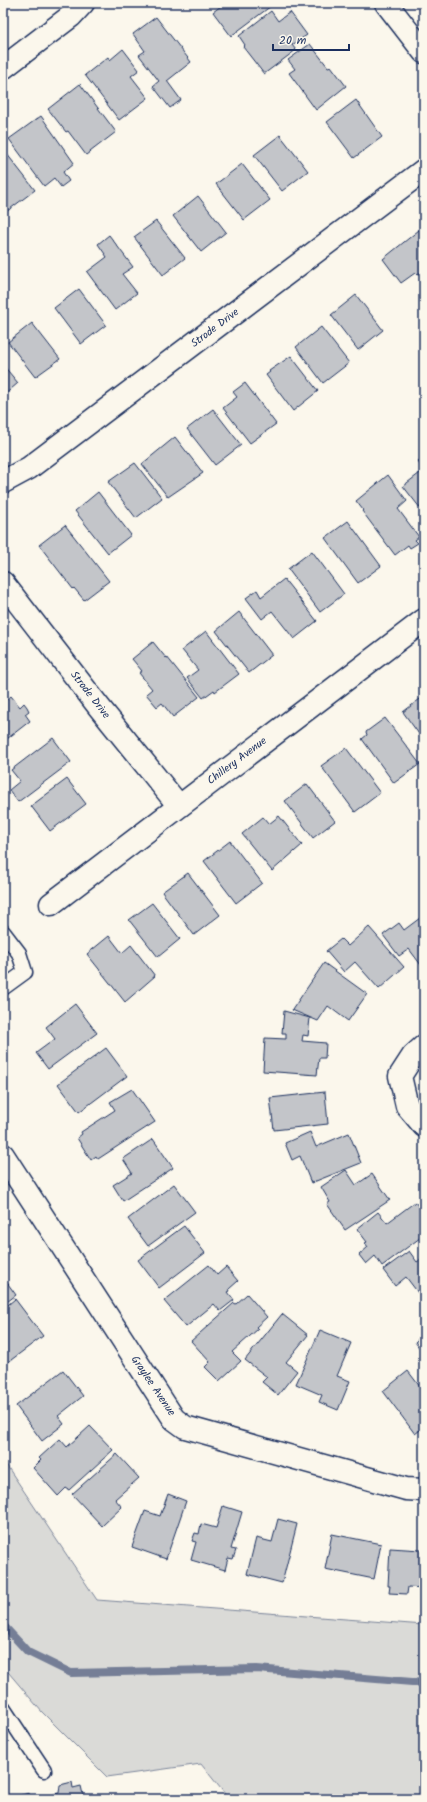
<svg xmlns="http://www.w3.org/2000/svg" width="427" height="1802" font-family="Kalam,sans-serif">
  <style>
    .green { fill: #dadad7; stroke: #7a849a }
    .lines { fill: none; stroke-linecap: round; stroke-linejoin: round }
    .stream { stroke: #747e96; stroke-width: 8 }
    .building { fill: #c3c5c9; stroke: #1b2f5e }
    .lane-casing { stroke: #1b2f5e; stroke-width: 17 }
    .street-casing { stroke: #1b2f5e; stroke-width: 25 }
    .secondary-casing { stroke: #1b2f5e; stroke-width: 25 }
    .lane { stroke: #fbf7ec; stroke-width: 14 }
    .street { stroke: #fbf7ec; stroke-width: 22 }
    .secondary { stroke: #fbf7ec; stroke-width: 22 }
    .labels { text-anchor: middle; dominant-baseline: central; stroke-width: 3.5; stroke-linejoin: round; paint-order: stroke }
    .street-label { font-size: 11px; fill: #1b2f5e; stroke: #fbf7ec }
  </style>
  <rect width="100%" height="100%" fill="#fbf7ec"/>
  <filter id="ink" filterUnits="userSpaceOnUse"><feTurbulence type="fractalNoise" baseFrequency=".025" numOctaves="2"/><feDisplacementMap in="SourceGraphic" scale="8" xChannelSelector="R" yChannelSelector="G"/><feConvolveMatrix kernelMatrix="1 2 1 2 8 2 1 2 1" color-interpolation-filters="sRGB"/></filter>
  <g filter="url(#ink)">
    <!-- green -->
    <path class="green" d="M3,1460l94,140 327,25v174h-195l-28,-35 -94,13 -65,-65 -39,-46z"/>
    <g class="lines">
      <!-- stream -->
      <path class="stream" d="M3,1625l25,27 43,21 186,-4 167,14"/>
    </g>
    <!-- building -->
    <g class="building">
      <path d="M225,3h50l-44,33 -18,-24z"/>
      <path d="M271,11l7,10 12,-9 17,23 -15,10 4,5 -32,24 -21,-27 2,-2 -6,-9z"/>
      <path d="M156,17l35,45 -24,19 14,19 -11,8 -17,-22 6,-5 -20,-26 6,-4 -12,-17z"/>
      <path d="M310,44l18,23 3,-1 15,20 -30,24 -27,-37 6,-4 -7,-9z"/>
      <path d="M123,49l16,21 -8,6 17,22 -29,22 -34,-45 23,-18 2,3z"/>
      <path d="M80,84l36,48 -30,23 -18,-24 -2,1 -18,-23z"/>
      <path d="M356,100l26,37 -28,21 -27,-36z"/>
      <path d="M41,116l33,47 -11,9 6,9 -8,6 -7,-9 -10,8 -35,-47z"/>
      <path d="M280,135l28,36 -26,20 -28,-36z"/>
      <path d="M3,149l32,41 -29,22 -3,-3z"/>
      <path d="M242,164l28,36 -26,20 -28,-36z"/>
      <path d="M198,196l28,36 -25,20 -28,-36z"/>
      <path d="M156,221l29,37 -22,17 -29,-38z"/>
      <path d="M424,226v44l-7,5 -2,-2 -14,10 -18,-24z"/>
      <path d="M109,235l24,32 -11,7 15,19 -22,17 -28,-38 20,-15 -9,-13z"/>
      <path d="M79,289l27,36 -25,19 -27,-36z"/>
      <path d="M356,295l27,35 -25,20 -27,-35z"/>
      <path d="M32,323l28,36 -25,18 -27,-35z"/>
      <path d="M321,327l28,36 -26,20 -27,-36z"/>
      <path d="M291,356l27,35 -25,20 -27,-36 4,-3 -1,-1z"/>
      <path d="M3,365l15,18 -15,13z"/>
      <path d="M245,383l31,41 -26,19 -27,-35 14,-11 -4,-5z"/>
      <path d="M213,409l28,36 -26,20 -28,-36z"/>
      <path d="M175,437l28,36 -35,24 -26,-33z"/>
      <path d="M424,458v12l-6,-8z"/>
      <path d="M135,463l27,35 -26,20 -28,-36z"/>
      <path d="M424,470v43l-21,-27z"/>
      <path d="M388,475l19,26 -9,8 21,28 -4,3 3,3 -8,5 -2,-3 -13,10 -33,-44 1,-1 -7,-9z"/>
      <path d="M98,492l33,43 -23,18 -33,-42z"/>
      <path d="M348,521l33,45 -23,17 -33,-45z"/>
      <path d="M65,525l44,56 -25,19 -10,-12 -1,1 -34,-44z"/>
      <path d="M312,551l32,43 -24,18 -32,-43z"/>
      <path d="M284,579l33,42 -23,18 -22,-28 -10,8 -16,-21 11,-8 4,7z"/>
      <path d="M239,612l33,43 -23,18 -33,-42z"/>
      <path d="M206,631l33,43 -24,18 -1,-2 -11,8 -16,-20 11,-8 -16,-20z"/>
      <path d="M153,642l13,16 1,-1 32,40 -26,20 -11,-14 -5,4 -11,-13 6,-5 -13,-16 3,-2 -10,-12z"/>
      <path d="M11,696l9,11 4,-4 3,4 2,4 -4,3 5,7 -27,21v-39z"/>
      <path d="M424,696v45l-21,-29z"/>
      <path d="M385,718l35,46 -26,19 -32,-44 5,-4 -1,-3z"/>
      <path d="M53,738l18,24 -53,40 -9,-12 11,-9 -9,-11z"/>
      <path d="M346,748l34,45 -25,19 -34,-46z"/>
      <path d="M67,779l19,25 -36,27 -19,-25z"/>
      <path d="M307,784l28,37 -22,17 -28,-37z"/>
      <path d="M279,816l23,29 -30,26 -30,-37 21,-17 6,7z"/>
      <path d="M230,841l32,42 -26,20 -32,-42z"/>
      <path d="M188,873l32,42 -26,20 -32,-43z"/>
      <path d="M152,903l28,36 -22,18 -29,-37z"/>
      <path d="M424,915v54l-15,-20 -10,7 -16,-21 16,-12 5,7z"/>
      <path d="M369,927l35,40 -25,22 -24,-27 -11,10 -18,-21 15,-12 7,7z"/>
      <path d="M109,936l13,17 9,-8 24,31 -30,26 -38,-48z"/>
      <path d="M324,963l43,31 -19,27 -20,-15 -10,15 -26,-11z"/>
      <path d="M75,1004l22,29 -49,36 -12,-16 19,-14 -9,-12z"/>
      <path d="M284,1011l26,7 -2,18 -5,-1 -1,6 24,2 -1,15h-6l-2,17 -54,-4 2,-33 21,1v-6h-4z"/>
      <path d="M106,1048l21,28 -48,36 -21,-28z"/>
      <path d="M132,1089l23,33 -57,37 -2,-3 -5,4 -14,-22 5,-4 -1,-2 34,-22 -5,-8z"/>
      <path d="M325,1092l3,32 -54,6 -4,-32z"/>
      <path d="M310,1132l6,15 33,-14 12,30 -50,20 -11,-27 -8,4 -7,-17z"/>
      <path d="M153,1139l20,29 -50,33 -10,-16 19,-12 -9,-14z"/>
      <path d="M346,1170l10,15 16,-11 18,26 -45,30 -18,-26 3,-2 -9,-15z"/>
      <path d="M174,1184l21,28 -47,34 -20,-27z"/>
      <path d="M415,1202l9,11v22l-42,31 -7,-10 -9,8 -7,-9 9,-8 -3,-4 2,-1 -10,-13 21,-17 9,11z"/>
      <path d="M184,1226l21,27 -46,35 -21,-28z"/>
      <path d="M409,1251l8,11 7,-5v40l-2,1 -16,-21 -11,9 -12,-16z"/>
      <path d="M209,1265l8,10 9,-8 12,14 -9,8 1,2 -2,1 6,8 -14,11 -6,-7 -28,23 -22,-26z"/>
      <path d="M3,1277l13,18 -13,10z"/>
      <path d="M247,1294l20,23 -11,10 2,2 -26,23 9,9 -22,20 -14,-14 5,-5 -19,-21 43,-38 2,1z"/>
      <path d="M15,1299l28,37 -40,30v-57z"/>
      <path d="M282,1314l26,21 -22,27 11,9 -19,24 -16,-13 5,-5 -22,-17z"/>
      <path d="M320,1330l31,13 -14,33 13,5 -12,29 -19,-8 3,-7 -26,-11z"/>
      <path d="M424,1334v20l-9,-12z"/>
      <path d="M63,1370l20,26 -25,20 6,8 -22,17 -26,-35z"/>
      <path d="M408,1371l16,21v35l-9,7 -32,-43z"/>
      <path d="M90,1426l23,24 -44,40 -3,-2 -8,8 -25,-28 8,-8 -2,-2 21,-19 7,8z"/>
      <path d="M117,1454l22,24 -24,21 7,8 -20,19 -30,-32z"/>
      <path d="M168,1494l18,7 -20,58 -34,-12 13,-36 15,5z"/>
      <path d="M223,1506l19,6 -11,37 5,1 -3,9 -5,-1 -3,12 -34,-10 5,-18 -4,-1 3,-8 4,1 2,-10 15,4z"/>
      <path d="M278,1519l19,5 -15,59 -35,-9 9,-36 16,4z"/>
      <path d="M332,1534l49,10 -7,35 -49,-10z"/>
      <path d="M390,1548l31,2v2l3,1v35l-16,-1 -1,7 -18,-1 1,-7h-2z"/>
      <path d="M72,1782l1,6 8,-2 3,13h-50l25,-6 1,-8z"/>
      <path d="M29,1793l1,6h-15v-2z"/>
    </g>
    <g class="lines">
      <!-- lane casing -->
      <g class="lane-casing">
        <g id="lane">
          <path d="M3,932l16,21 6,19 -22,16"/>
          <path d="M3,1708l41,62"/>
        </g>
      </g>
      <!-- street casing -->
      <g class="street-casing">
        <g id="street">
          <path d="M3,68l68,-52 12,-13"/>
          <path d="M3,482l26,-14 395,-298"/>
          <path d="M3,583l96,124 80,99"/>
          <path d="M51,904l373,-284"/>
          <path d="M424,1046l-11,10 -13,20 7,30 17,20"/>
          <path d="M3,1155l171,264 11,8 221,62 18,1"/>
        </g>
      </g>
      <!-- secondary casing -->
      <g class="secondary-casing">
        <path id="secondary" d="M386,3l38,49"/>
      </g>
      <!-- lane -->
      <use href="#lane" class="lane"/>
      <!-- street -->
      <use href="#street" class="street"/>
      <!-- secondary -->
      <use href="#secondary" class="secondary"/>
    </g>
  </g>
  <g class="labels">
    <!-- street labels -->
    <g class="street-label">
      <text transform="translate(215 328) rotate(-37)">Strode Drive</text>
      <text transform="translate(90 695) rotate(52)">Strode Drive</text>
      <text transform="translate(237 761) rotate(-37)">Chillery Avenue</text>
      <text transform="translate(153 1386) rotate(56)">Graylee Avenue</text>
    </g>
  </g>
  <!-- margin -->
  <rect width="427" height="1802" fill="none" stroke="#fbf7ec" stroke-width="16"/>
  <rect x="8" y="8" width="411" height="1786" fill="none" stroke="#1b2f5e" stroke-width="1.5" filter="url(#ink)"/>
  <!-- scale -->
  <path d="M273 44v6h76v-6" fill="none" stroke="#1b2f5e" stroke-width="2"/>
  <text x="279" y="44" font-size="12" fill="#1b2f5e" stroke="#fbf7ec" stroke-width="3" paint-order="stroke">20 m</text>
</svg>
